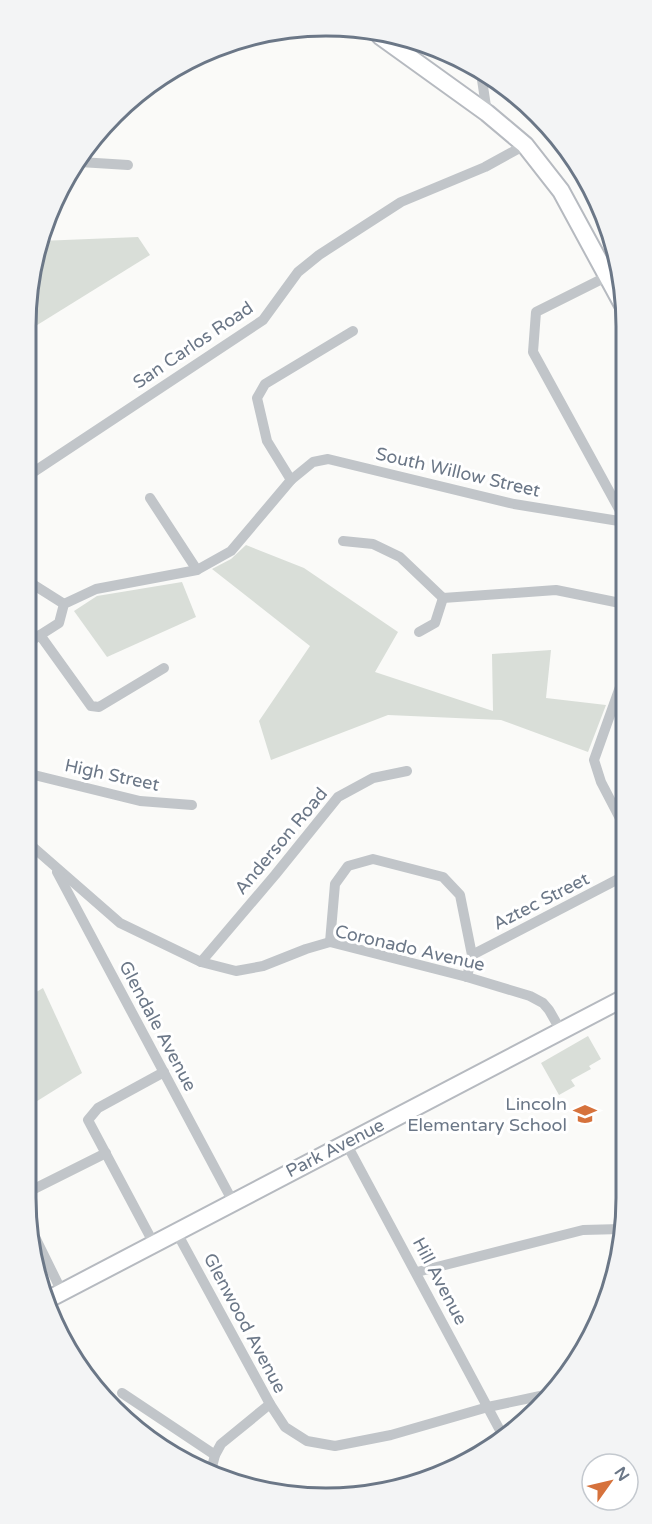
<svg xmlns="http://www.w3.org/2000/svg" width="652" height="1524" font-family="'Varela Round',sans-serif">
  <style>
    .green { fill: #d9ded8 }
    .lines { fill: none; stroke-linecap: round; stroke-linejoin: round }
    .secondary-casing { stroke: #b6bac0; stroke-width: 20 }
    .street { stroke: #c1c5c9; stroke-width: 10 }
    .secondary { stroke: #fff; stroke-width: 16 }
    .labels { text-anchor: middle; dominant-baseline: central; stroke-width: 6; stroke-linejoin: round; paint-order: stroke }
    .street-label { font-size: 18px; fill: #6b7787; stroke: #fff }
    .poi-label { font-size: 18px; fill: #6b7787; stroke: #fff; text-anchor: end }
    .rim { fill: none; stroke: #6b7787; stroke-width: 3 }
  </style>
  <rect width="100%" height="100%" fill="#fafaf8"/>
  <!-- green -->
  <g class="green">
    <path d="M138,237l12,18 -116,72 -7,-10 13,-76z"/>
    <path d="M246,545l58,23 94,64 -23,40 118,39 -1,-57 59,-4 -5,48 60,7 -18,47 -87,-32 -113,-5 -117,45 -12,-39 51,-75 -98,-77 19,-10z"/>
    <path d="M182,582l14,35 -89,40 -33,-46 23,-15z"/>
    <path d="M43,988l39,85 -56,35v-110z"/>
    <path d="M588,1036l13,23 -12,7 2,3 -20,11 4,6 -16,9 -18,-32z"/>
  </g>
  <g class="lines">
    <!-- secondary casing -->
    <g class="secondary-casing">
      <g id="secondary">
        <path d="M380,36l107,77 38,32 36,46 63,116"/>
        <path d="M45,1301l581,-304"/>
      </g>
    </g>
    <!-- street -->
    <g class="street">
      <path d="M481,73l6,40"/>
      <path d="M80,162l48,3"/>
      <path d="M608,276l-72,36 -3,40 92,168"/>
      <path d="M26,477l237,-157 35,-48 21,-17 82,-53 84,-35 40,-22"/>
      <path d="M291,480l-24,-39 -10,-43 8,-14 88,-53"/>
      <path d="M150,498l47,72"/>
      <path d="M343,541l30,3 27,13 43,41 113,-8 69,14"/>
      <path d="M26,580l38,24"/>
      <path d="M419,632l16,-9 8,-25"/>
      <path d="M40,635l51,71 8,1 65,-39"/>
      <path d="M26,644l33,-21 5,-19 32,-15 101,-19 34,-19 60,-71 22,-18 15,-3 186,45 111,18"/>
      <path d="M625,673l-31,87 7,22 24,46"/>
      <path d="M26,773l114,28 52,4"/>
      <path d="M26,841l94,82 81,39 35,9 27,-5 43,-17 24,-7 137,35 63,19 13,7 6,7 12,21"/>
      <path d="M57,872l176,330"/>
      <path d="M330,942l5,-58 13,-18 25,-7 70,18 17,18 12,60 -5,22"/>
      <path d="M472,955l154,-80"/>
      <path d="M201,962l74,-87 63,-78 35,-19 34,-7"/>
      <path d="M346,1143l157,293"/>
      <path d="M26,1193l80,-40"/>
      <path d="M31,1229l31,63"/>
      <path d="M177,1233l93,171 15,23 22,14 28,5 56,-11 97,-28 66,-14"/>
      <path d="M154,1244l-66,-124 10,-12 66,-36"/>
      <path d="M417,1272l166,-42 38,-1"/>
      <path d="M122,1393l93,62"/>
      <path d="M211,1471l4,-16 6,-11 49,-40"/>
    </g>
    <!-- secondary -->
    <use href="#secondary" class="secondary"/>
  </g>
  <!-- icons -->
  <defs>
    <g id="school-bare" transform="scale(1.8)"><path d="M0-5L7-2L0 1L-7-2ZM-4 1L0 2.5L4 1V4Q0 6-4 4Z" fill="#d6723c" stroke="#fff" stroke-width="2.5" paint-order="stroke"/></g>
  </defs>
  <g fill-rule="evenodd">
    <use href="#school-bare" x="585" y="1114"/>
  </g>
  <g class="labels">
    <!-- street labels -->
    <g class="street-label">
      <text transform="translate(193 345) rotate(-34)">San Carlos Road</text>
      <text transform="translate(458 472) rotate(13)">South Willow Street</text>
      <text transform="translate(112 775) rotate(12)">High Street</text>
      <text transform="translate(281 841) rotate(-50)">Anderson Road</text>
      <text transform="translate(541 901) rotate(-27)">Aztec Street</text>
      <text transform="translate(410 948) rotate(13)">Coronado Avenue</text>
      <text transform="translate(158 1026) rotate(62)">Glendale Avenue</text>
      <text transform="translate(335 1148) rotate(-27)">Park Avenue</text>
      <text transform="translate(440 1281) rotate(62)">Hill Avenue</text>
      <text transform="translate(245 1323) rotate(62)">Glenwood Avenue</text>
    </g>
    <!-- poi labels -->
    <g class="poi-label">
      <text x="567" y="1104">Lincoln<tspan x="567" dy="21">Elementary School</tspan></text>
    </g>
  </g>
  <!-- crop -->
  <path d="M0 0H652V1524H0ZM326 36H326A290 290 0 0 1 616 326V1198A290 290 0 0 1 326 1488H326A290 290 0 0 1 36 1198V326A290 290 0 0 1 326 36Z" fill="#f3f4f5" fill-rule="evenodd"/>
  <path class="rim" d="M326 36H326A290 290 0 0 1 616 326V1198A290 290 0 0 1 326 1488H326A290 290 0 0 1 36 1198V326A290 290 0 0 1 326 36Z"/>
  <!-- north arrow -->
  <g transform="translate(610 1482) rotate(56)"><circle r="28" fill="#ffffff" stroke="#c4c9cf" stroke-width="1.5"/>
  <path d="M0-4.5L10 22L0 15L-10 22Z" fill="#d6723c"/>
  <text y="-9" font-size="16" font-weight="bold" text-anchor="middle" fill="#6b7787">N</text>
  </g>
</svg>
